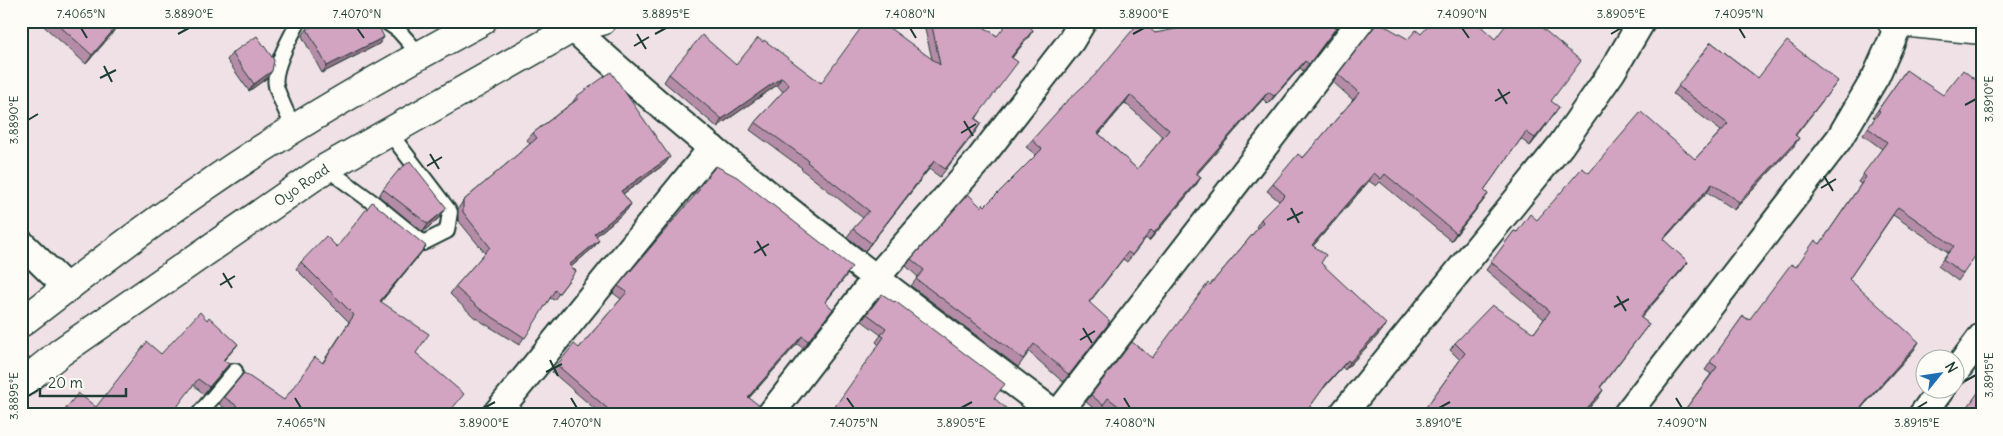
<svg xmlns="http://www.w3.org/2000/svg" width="2003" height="436" font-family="Delius,sans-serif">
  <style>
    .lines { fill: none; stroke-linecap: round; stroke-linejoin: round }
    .service-casing { stroke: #1f3d34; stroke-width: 18 }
    .minor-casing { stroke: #1f3d34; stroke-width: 30 }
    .primary-casing { stroke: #1f3d34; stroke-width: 31 }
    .service { stroke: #fdfcf7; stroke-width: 14 }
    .minor { stroke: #fdfcf7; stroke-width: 26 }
    .primary { stroke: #fdfcf7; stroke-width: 28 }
    .wall { fill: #b58ca7; stroke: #1f3d34; fill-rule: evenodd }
    .shaded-wall { fill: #947288; stroke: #1f3d34 }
    .building { fill: #d3a3c2; stroke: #1f3d34; fill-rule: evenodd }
    .ticks { fill: none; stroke: #1f3d34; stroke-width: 2 }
    .labels { text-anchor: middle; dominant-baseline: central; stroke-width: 5; stroke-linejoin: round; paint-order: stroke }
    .street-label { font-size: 14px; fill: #1f3d34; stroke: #fdfcf7 }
    .neatline { fill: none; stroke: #1f3d34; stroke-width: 2 }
    .ticks-label { font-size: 12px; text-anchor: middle; fill: #1f3d34 }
  </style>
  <rect width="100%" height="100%" fill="#f0e1e7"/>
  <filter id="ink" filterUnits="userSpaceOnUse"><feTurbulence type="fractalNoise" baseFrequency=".02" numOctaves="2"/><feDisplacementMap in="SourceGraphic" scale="10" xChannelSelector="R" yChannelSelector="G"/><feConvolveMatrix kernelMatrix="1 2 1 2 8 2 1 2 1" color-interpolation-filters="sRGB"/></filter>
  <g filter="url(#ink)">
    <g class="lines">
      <!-- service casing -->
      <g class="service-casing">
        <g id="service">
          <path d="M385,21l13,9 22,25"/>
          <path d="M294,129c-6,-14 -14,-29 -18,-43 -4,-17 15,-50 23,-65"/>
          <path d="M326,168l49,36 48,39 24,-12 3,-19 -61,-80"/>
          <path d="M198,415l37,-44"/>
        </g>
      </g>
      <!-- minor casing -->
      <g class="minor-casing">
        <g id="minor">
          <path d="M565,21c155,142 324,268 492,394"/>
          <path d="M21,243l46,45"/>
          <path d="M1956,371l26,-35"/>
          <path d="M495,415l217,-267"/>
          <path d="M770,415l105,-136 103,-118 93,-120 12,-20"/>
          <path d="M1057,415l304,-394"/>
          <path d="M1342,415l219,-270 51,-73 30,-51"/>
          <path d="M1626,415l213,-276 37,-63 24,-54"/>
          <path d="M1922,415l20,-27"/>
        </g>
      </g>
      <!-- primary casing -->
      <g class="primary-casing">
        <g id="primary">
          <path d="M1891,21l91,9"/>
          <path d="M21,323c61,-47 122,-94 185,-137 88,-61 182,-114 276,-165"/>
          <path id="s1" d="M21,384l40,-32 265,-184 247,-140 29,-7"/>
        </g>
      </g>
      <!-- service -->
      <use href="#service" class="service"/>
      <!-- minor -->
      <use href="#minor" class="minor"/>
      <!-- primary -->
      <use href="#primary" class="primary"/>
    </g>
    <!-- wall -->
    <g class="wall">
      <path d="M38,21h74l-1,14 -25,29z"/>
      <path d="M923,21h52l22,15 36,-6 -21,28 -36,61 5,4 -5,8 -36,46 -11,-8 -64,82 -18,-14 6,-8 10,-11 -62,-49 1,-1 -52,-38 5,-8 28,-30 -6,-7 -60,42 -53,-45 5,-8 67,-9 27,-23 58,41 111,-24z"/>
      <path d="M1250,21h92l-39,50 -3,-3 -32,36 -5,-5 -66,75 4,3 -5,8 -47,56 -3,-3 -19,24 -4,-3 -34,44 15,27 -41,52 -34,-30 -11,15 -107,-81 7,-9 -12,-11 5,-7 70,-52 4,-1 51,-51 -10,-8 6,-7 123,-107 95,-11zM1125,103l38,34 -26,32 -38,-35z"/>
      <path d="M307,29l77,8 -5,7 -57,29 -20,-37z"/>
      <path d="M1421,34l130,67 -9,30 -12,15 -9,-7 -37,51 4,4 -5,7 -32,40 -71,-59 -4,4 -7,-5 -56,65 8,17 60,69 -36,38 -3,-3 -20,23 -18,25h-189l-12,-9 -5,6 -12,-10 5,-7 61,-37 58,-73 48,-57 -2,-1 5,-8 18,-18 -12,-10 6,-7 30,-26 50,-58 -20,-18 5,-8 70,-35z"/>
      <path d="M1711,42l47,36 80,3 -42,54 -2,11 -60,64 -27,-18 -44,48 25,22 -5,7 -42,49 8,6 -49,64 -2,10 -166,1 28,-39 -10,-10 5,-7 79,-10 10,-14 -58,-49 28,-39 3,1 20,-12 52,-47 106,-14 26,-28 -48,-37z"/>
      <path d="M232,53l35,25 -18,13 -22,-31z"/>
      <path d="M1906,70l57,204 -5,7 -20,-15 10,-14 -55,-37 -44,64 65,71 -50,55 -8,10h-175l30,-41 -6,-4 38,-54 6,4 47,-53 24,-23 41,-60 -3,-2 24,-33 -19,-14 12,-17 -2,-1z"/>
      <path d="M577,96l88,68 -42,30 8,10 -5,7 -30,25 3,4 -5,7 -23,20 5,4 -22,29 -4,-2 -31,47 -45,-28 -24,-23 5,-7 30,-34 -27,-33v-11l5,-8 67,-57 -3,-4 6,-7 39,-30z"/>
      <path d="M698,188l149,87 -22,28 3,13 -25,32 -6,-4 -48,54 13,17h-160l-50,-43 5,-7 22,-17 42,-49 -8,-6 5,-7 77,-90 -2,-1z"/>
      <path d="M383,189l62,21 -5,7 -17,15 -44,-36z"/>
      <path d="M337,247l84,6 -40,49 35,51 43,48 -227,12 -13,-9 5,-7 60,3 39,-38 26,-40 -53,-53 5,-7z"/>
      <path d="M867,314l128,84 -116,-53 -3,-3 5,-7 -19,-14z"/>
      <path d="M207,320l31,24 -5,6 -9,10v10l-20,24 -11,-9 -97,22 65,-53z"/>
    </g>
    <!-- shaded-wall -->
    <g class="shaded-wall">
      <path d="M117,26l-6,9 -25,29 6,-9z"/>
      <path d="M1033,30l-5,8 -22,27 5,-8z"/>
      <path d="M384,37l-5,7 -57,29 5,-7z"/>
      <path d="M1305,61l-5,7 -32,36 6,-8z"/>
      <path d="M272,71l-5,7 -18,13 5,-7z"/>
      <path d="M782,77l-5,8 -60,42 5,-8z"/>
      <path d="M1268,92l-5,7 -72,82 5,-8z"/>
      <path d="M1130,95l-5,8 -32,38 5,-8z"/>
      <path d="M1559,107l-17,24 -12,15 5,-8z"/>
      <path d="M1799,138l-5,8 -60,64 5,-8z"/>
      <path d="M670,157l-5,7 -49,35 5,-8z"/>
      <path d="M934,161l-5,8 -64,82 6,-8z"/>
      <path d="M1374,173l-5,8 -62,72 5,-8z"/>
      <path d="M1201,177l-5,8 -47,56 5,-8z"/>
      <path d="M1712,184l-5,8 -50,55 6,-8z"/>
      <path d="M1488,194l-5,7 -32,40 5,-8z"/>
      <path d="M631,204l-5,7 -37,31 5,-8z"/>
      <path d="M445,210l-5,7 -17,15 5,-8z"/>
      <path d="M599,240l-5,7 -30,26 5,-8z"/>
      <path d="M426,246l-5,7 -46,55 5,-7z"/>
      <path d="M1688,262l-5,7 -48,56 5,-8z"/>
      <path d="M1386,324l-5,8 -36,38 5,-8z"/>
      <path d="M802,336l-5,8 -54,60 5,-7z"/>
      <path d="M1919,342l-5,8 -59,65 14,-17z"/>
      <path d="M238,344l-5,6 -15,17 5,-7z"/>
      <path d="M1348,360l-6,7 -20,23 5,-7z"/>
      <path d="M229,364l-25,30 5,-7z"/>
      <path d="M1603,390l-5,8 -15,17h-2z"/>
    </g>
    <!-- building -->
    <g class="building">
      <path d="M54,21h58l5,5 -25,29z"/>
      <path d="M322,21h54l8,16 -57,29 -20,-37z"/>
      <path d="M866,21h14l60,44 -9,-44h44l22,15 12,-15h14l10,9 -22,27 7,5 -43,57 6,4 -36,46 -11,-8 -63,82 -18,-14 16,-18 -62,-49 1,-2 -53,-38 34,-37 -7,-8 -60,42 -53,-45 33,-39 34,30 22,-27 5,4 1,-2 57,43z"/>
      <path d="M1140,21h1l14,12 36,-7 3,-5h54l2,2 1,-2h90l-32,43 -4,-3 -31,35 -6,-4 -72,81 5,4 -47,56 -3,-3 -19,25 -4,-3 -39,50 20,18v3l-40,52 -35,-31 -11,15 -107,-80 8,-9 -13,-11 57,-65 13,13 2,-3 2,2 57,-57 -10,-9 33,-37 30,-28zM1130,95l39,35 -32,39 -39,-36z"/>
      <path d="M1433,21h42l20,18 14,-18h25l47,40 -30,40 8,6 -12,16 -12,15 -9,-6 -42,58 4,4 -32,39 -71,-59 -4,5 -7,-6 -62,72 14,10 -5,8 65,61 -36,38 -2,-2 -21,23 -23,32h-174l-22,-17 -5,7 -12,-10 41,-53 20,16 56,-75 2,2 53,-63 -2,-3 24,-24 -12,-11 25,-30 5,4 56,-65 -21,-19 40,-52 30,17 8,-9 5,4z"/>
      <path d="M257,36l17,24 -2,11 -18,13 -22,-31z"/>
      <path d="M1787,41l51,40 -43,54 4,3 -60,64 -27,-18 -49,55 25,23 -48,55 9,7 -49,63 3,3 -22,25h-161l12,-16 33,-46 -10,-10 37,-38 42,28 16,-22 -59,-49 23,-31 3,1 13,-18 7,6 45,-52 7,5 52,-61 54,47 33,-35 -50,-38 33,-44 47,36z"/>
      <path d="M1906,70l37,25 20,-25 19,15v161l-19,28 -20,-15 11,-13 -56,-39 -49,72 70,63 -50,56 -14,17h-174l36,-48 -7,-5 33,-46 6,4 42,-56 5,3 19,-27 5,4 46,-67 -3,-3 24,-32 -19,-14 12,-17 -2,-1z"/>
      <path d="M611,72l59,85 -49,34 10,13 -37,30 5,6 -30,25 7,6 -17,22 -4,-3 -30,48 -45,-29 -25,-22 35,-40 -27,-35v-11l74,-63 -4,-5 46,-35 -2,-2z"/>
      <path d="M410,161l36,46 -1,3 -17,14 -45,-35 15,-18z"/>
      <path d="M716,166l21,11 115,90 -27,35 8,7 -25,32 -6,-5 -54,61 12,9 1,7 1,2h-147l-58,-50 17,-21 5,4 48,-56 -9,-6 82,-97 -2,-1z"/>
      <path d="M372,202l54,44 -46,55 49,33 -13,19 48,41 -17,21h-216l6,-9 -13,-9 20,-24 40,27 31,-43 8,6 31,-48 -53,-53 25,-26 11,11z"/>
      <path d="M882,294l12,8 1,-1 110,83 -11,14 20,17h-185l55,-78 -3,-2 5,-7 -19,-14z"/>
      <path d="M200,312l7,8 2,-3 29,27 -15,16 6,4 -20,23 -11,-8 -27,36h-110l17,-22 18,14 51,-65 14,12z"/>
      <path d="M1982,387v28h-20z"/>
    </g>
  </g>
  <!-- ticks -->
  <path class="ticks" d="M81,28l6,10M357,28l7,10M910,28l6,10M1462,28l7,10M1739,28l6,10M178,34l11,-6M637,34l9,15M655,34l11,-6M1133,34l11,-6M1611,34l10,-6M634,46l15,-9M104,66l8,16M100,78l16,-8M1498,89l9,15M1495,101l15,-9M1965,105l11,-6M28,120l10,-6M964,121l9,15M961,133l15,-9M430,154l9,15M427,166l15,-9M1824,176l9,15M1821,188l15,-9M1291,208l8,15M1287,220l16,-8M757,241l9,15M754,253l15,-9M223,273l9,15M220,285l15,-9M1617,296l9,15M1614,307l15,-8M1083,328l9,15M1080,340l15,-9M550,360l8,16M546,372l16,-8M1965,381l11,-6M28,396l10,-6M295,398l6,10M571,398l6,10M847,398l7,10M1124,398l6,10M1676,398l6,10M484,408l11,-6M961,408l11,-6M1439,408l11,-6M1917,408l10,-6"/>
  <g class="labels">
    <!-- street labels -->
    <g class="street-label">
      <text stroke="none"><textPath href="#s1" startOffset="344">Oyo Road</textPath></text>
    </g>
  </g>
  <!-- margin -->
  <rect width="2003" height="436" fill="none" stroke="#fdfcf7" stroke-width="55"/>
  <!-- north arrow -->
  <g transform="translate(1940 374) rotate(60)"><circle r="24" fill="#fdfcf7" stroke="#a4b0a9"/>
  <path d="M0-4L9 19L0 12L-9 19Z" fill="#1f6fb2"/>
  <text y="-8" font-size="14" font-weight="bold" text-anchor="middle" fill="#1f3d34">N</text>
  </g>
  <!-- scale -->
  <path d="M40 388v8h86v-8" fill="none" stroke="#1f3d34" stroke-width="2.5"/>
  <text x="48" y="388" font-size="15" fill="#1f3d34" stroke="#fdfcf7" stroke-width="4" paint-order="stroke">20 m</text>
  <rect x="28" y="28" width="1948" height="380" class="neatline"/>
  <g class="ticks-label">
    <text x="81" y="18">7.4065°N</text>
    <text x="189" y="18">3.8890°E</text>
    <text x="357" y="18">7.4070°N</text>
    <text x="666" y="18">3.8895°E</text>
    <text x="910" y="18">7.4080°N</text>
    <text x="1144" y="18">3.8900°E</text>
    <text x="1462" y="18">7.4090°N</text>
    <text x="1621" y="18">3.8905°E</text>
    <text x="1739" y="18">7.4095°N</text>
    <text transform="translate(1989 99) rotate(-90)" y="4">3.8910°E</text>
    <text transform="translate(14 120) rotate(-90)" y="4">3.8890°E</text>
    <text transform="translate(1989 375) rotate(-90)" y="4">3.8915°E</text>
    <text transform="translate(14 396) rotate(-90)" y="4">3.8895°E</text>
    <text x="301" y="427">7.4065°N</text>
    <text x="484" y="427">3.8900°E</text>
    <text x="577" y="427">7.4070°N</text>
    <text x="854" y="427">7.4075°N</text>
    <text x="961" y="427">3.8905°E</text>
    <text x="1130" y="427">7.4080°N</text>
    <text x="1439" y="427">3.8910°E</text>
    <text x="1682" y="427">7.4090°N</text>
    <text x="1917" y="427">3.8915°E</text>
  </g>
</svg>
